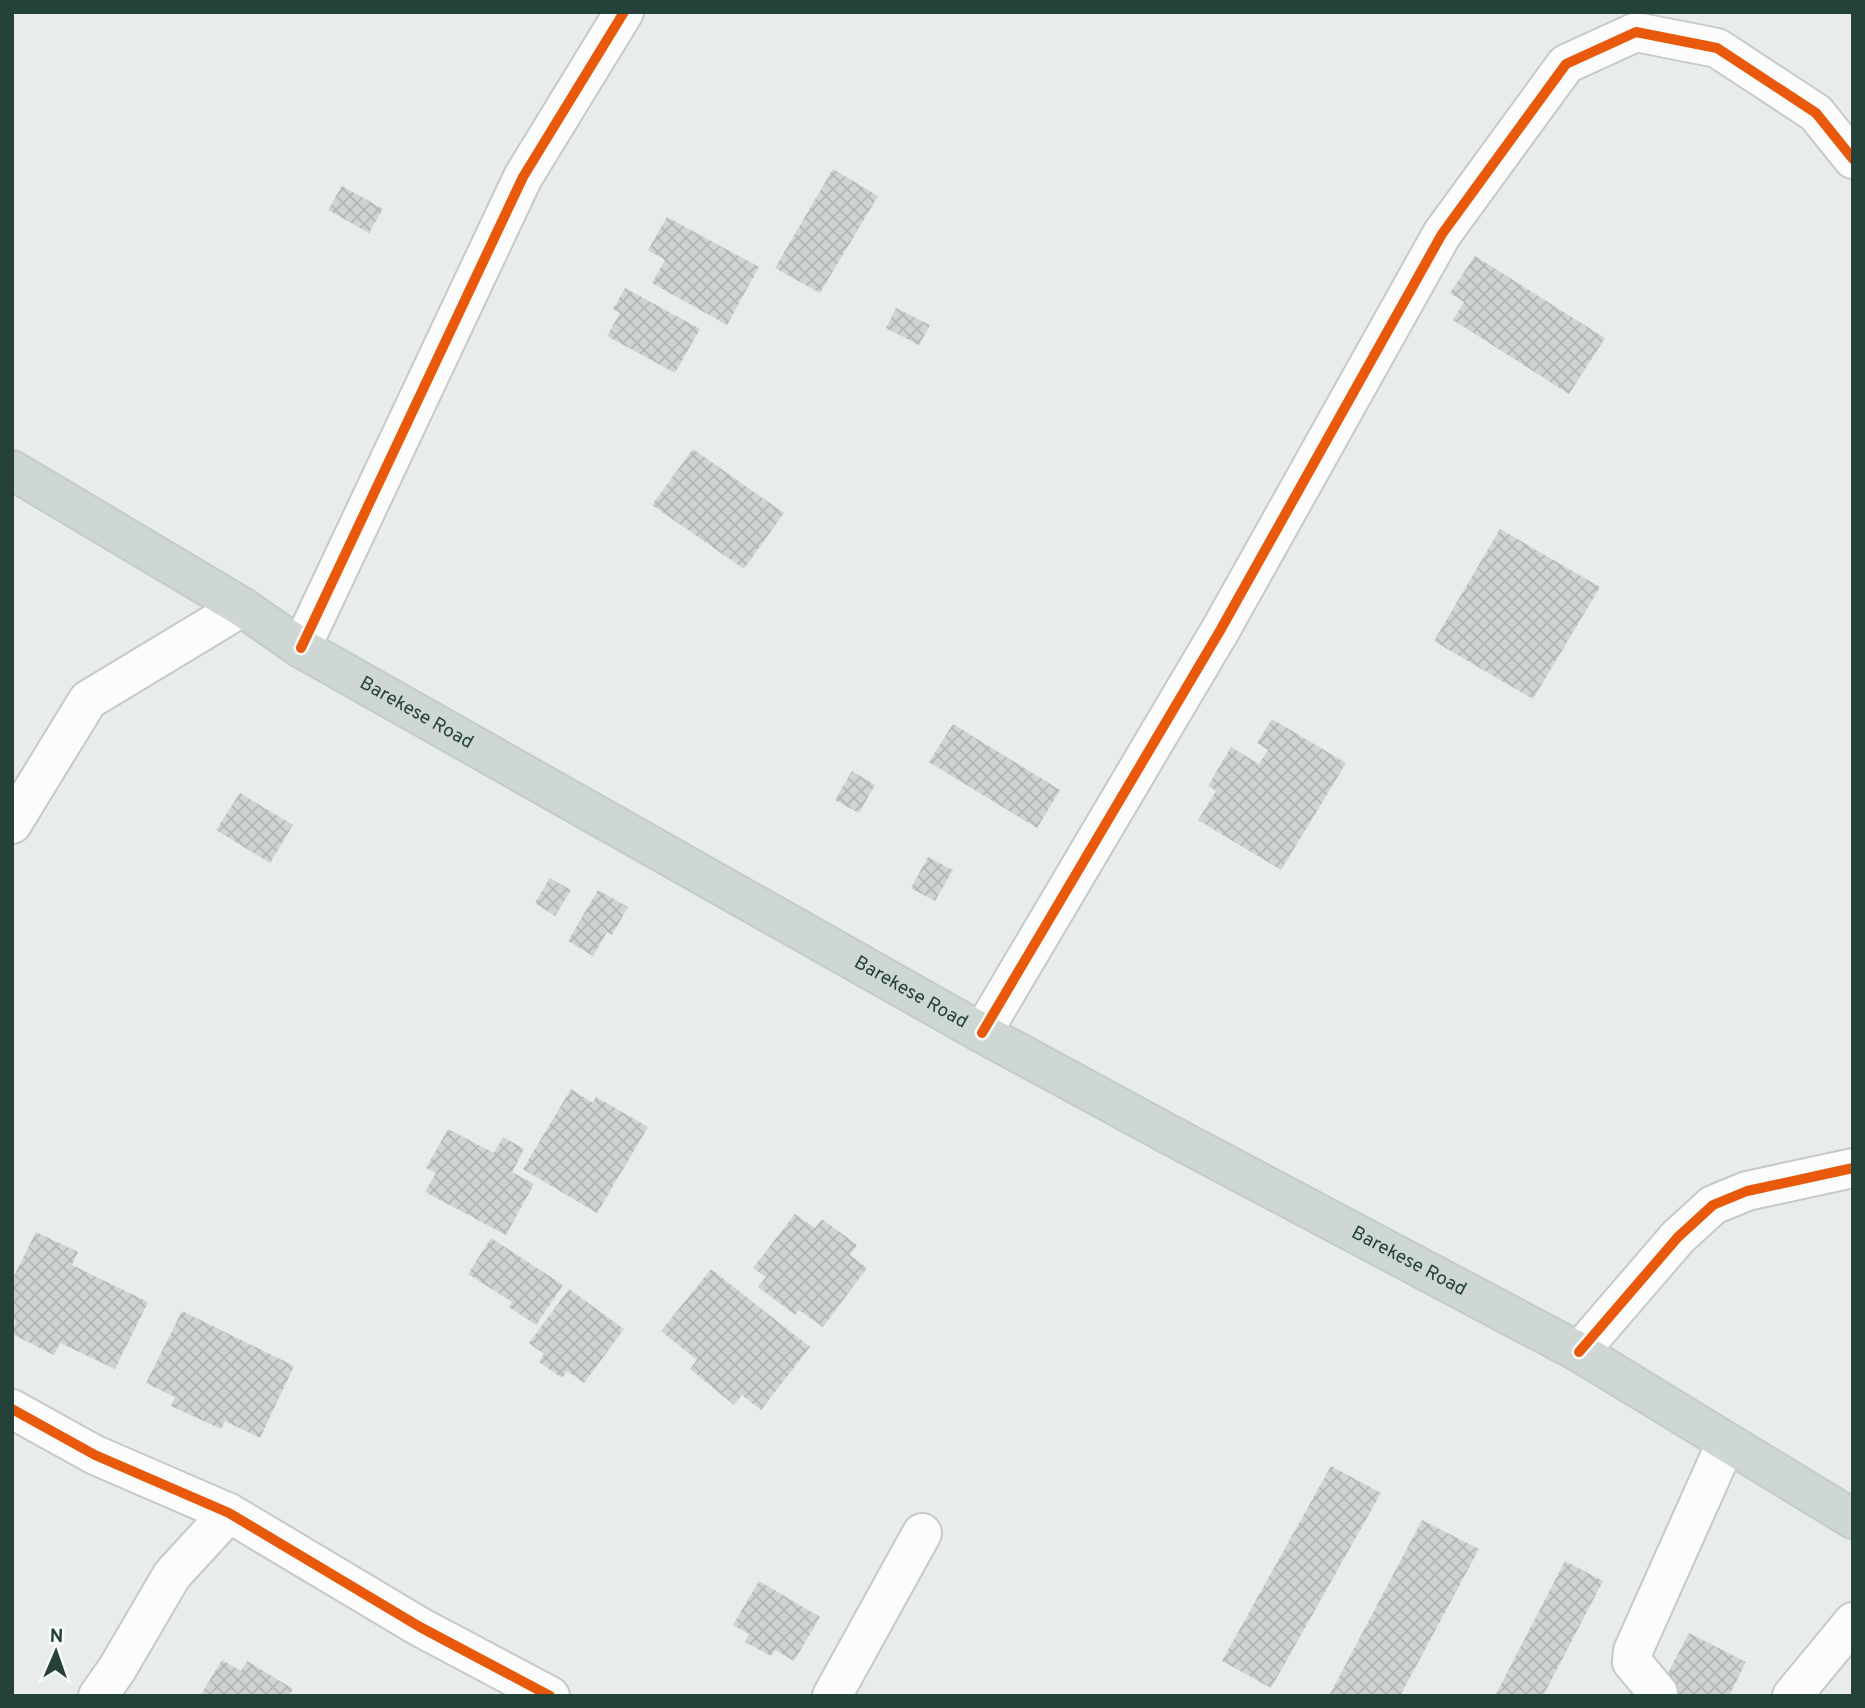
<svg xmlns="http://www.w3.org/2000/svg" width="1865" height="1708" font-family="Overpass,sans-serif">
  <style>
    .building { fill: url(#building-cross-hatch) }
    .lines { fill: none; stroke-linecap: round; stroke-linejoin: round }
    .minor-casing { stroke: #c5cac8; stroke-width: 42 }
    .major-casing { stroke: #c3ccc9; stroke-width: 42 }
    .minor { stroke: #fcfcfc; stroke-width: 38 }
    .major { stroke: #cfd7d5; stroke-width: 38 }
    .cycleway-casing { stroke: #f7fbf9; stroke-width: 15 }
    .cycleway { stroke: #e8590c; stroke-width: 10 }
    .labels { text-anchor: middle; dominant-baseline: central; stroke-width: 5; stroke-linejoin: round; paint-order: stroke }
    .street-label { font-size: 19px; fill: #24423a; stroke: #f7fbf9 }
  </style>
  <defs>
    <pattern id="building-cross-hatch" width="8" height="8" patternUnits="userSpaceOnUse" patternTransform="scale(1.75)"><rect width="8" height="8" fill="#cfd4d2"/><path d="M0 0l8 8M0 8l8-8" fill="none" stroke="#b2b7b5"/></pattern>
  </defs>
  <rect width="100%" height="100%" fill="#e8edeb"/>
  <!-- building -->
  <g class="building">
    <path d="M833,169l45,27 -58,97 -45,-25z"/>
    <path d="M342,186l41,23 -14,24 -41,-23z"/>
    <path d="M667,217l92,50 -32,58 -75,-42 13,-23 -17,-10z"/>
    <path d="M1475,256l130,82 -36,56 -116,-74 11,-18 -14,-9z"/>
    <path d="M625,288l75,41 -25,44 -68,-37 13,-23 -7,-4z"/>
    <path d="M896,308l34,17 -11,20 -33,-17z"/>
    <path d="M693,449l91,64 -40,56 -92,-64z"/>
    <path d="M1500,529l100,58 -67,112 -99,-58z"/>
    <path d="M1272,719l74,44 -65,107 -83,-50 18,-29 -8,-5 23,-39 28,17 9,-14 -11,-7z"/>
    <path d="M953,724l107,66 -23,38 -108,-66z"/>
    <path d="M852,771l23,14 -16,28 -24,-13z"/>
    <path d="M240,793l53,32 -23,38 -54,-33z"/>
    <path d="M928,857l25,13 -18,31 -24,-13z"/>
    <path d="M550,878l21,12 -16,26 -20,-13z"/>
    <path d="M598,890l30,17 -16,28 -5,-3 -14,24 -25,-15z"/>
    <path d="M571,1089l22,14 3,-6 52,30 -51,86 -74,-44z"/>
    <path d="M448,1129l46,24 9,-16 21,12 -12,23 22,12 -28,51 -81,-43 11,-19 -10,-5z"/>
    <path d="M795,1214l20,14 7,-9 35,26 -7,10 17,13 -44,59 -24,-17 -4,5 -37,-28 8,-10 -13,-9z"/>
    <path d="M36,1232l42,20 -6,13 76,37 -33,67 -55,-26 -6,12 -42,-21 4,-13 -4,-2v-39z"/>
    <path d="M491,1238l72,47 -27,40 -27,-18 3,-5 -44,-28z"/>
    <path d="M711,1269l99,78 -49,63 -19,-15 -8,10 -44,-36 7,-9 -36,-29z"/>
    <path d="M569,1289l55,40 -40,54 -17,-12 -5,7 -23,-16 5,-8 -15,-11z"/>
    <path d="M182,1311l112,55 -34,72 -35,-17 -4,8 -50,-23 4,-9 -29,-14z"/>
    <path d="M1331,1466l50,27 -110,195 -49,-27z"/>
    <path d="M1422,1520l57,29 -79,147h-71z"/>
    <path d="M1565,1561l38,20 -60,115h-48z"/>
    <path d="M759,1581l61,36 -26,44 -19,-11 -4,6 -26,-14 4,-8 -16,-9z"/>
    <path d="M1689,1633l57,29 -17,34h-73z"/>
    <path d="M222,1660l19,11 6,-10 46,28 -4,7h-89z"/>
  </g>
  <g class="lines">
    <!-- minor casing -->
    <g class="minor-casing">
      <g id="minor">
        <path d="M301,648l222,-471 101,-165"/>
        <path d="M12,824l76,-124 154,-93"/>
        <path d="M982,1033l239,-404 221,-395 124,-170 70,-32 81,16 99,65 37,46"/>
        <path d="M1579,1352l99,-115 35,-32 34,-14 106,-23"/>
        <path d="M12,1409l83,46 134,58 191,114 130,69"/>
        <path d="M1658,1693l-26,-31 1,-11 93,-208"/>
        <path d="M98,1696l19,-27 55,-94 57,-62"/>
        <path d="M832,1696l90,-163"/>
        <path d="M1792,1696l61,-74"/>
      </g>
    </g>
    <!-- major casing -->
    <g class="major-casing">
      <g id="major">
        <path id="s1" d="M12,470l230,137 59,41 681,385 188,102 409,217 274,167"/>
      </g>
    </g>
    <!-- minor -->
    <use href="#minor" class="minor"/>
    <!-- major -->
    <use href="#major" class="major"/>
    <!-- cycleway casing -->
    <g class="cycleway-casing">
      <g id="cycleway">
        <path d="M301,648l222,-471 101,-165"/>
        <path d="M982,1033l239,-404 221,-395 124,-170 70,-32 81,16 99,65 37,46"/>
        <path d="M1579,1352l99,-115 35,-32 34,-14 106,-23"/>
        <path d="M12,1409l83,46 134,58 191,114 130,69"/>
      </g>
    </g>
    <!-- cycleway -->
    <use href="#cycleway" class="cycleway"/>
  </g>
  <g class="labels">
    <!-- street labels -->
    <g class="street-label">
      <text stroke="none"><textPath href="#s1" startOffset="472">Barekese Road</textPath></text>
      <text stroke="none"><textPath href="#s1" startOffset="1040">Barekese Road</textPath></text>
      <text stroke="none"><textPath href="#s1" startOffset="1606">Barekese Road</textPath></text>
    </g>
  </g>
  <!-- border -->
  <rect width="1865" height="1708" fill="none" stroke="#24423a" stroke-width="28"/>
  <!-- north arrow -->
  <g transform="translate(56 1652) rotate(2)" stroke="#f7fbf9" stroke-width="5" paint-order="stroke">
  <path d="M0-5L12 26L0 18L-12 26Z" fill="#24423a"/>
  <text y="-10" font-size="19" font-weight="bold" text-anchor="middle" fill="#24423a">N</text>
  </g>
</svg>
